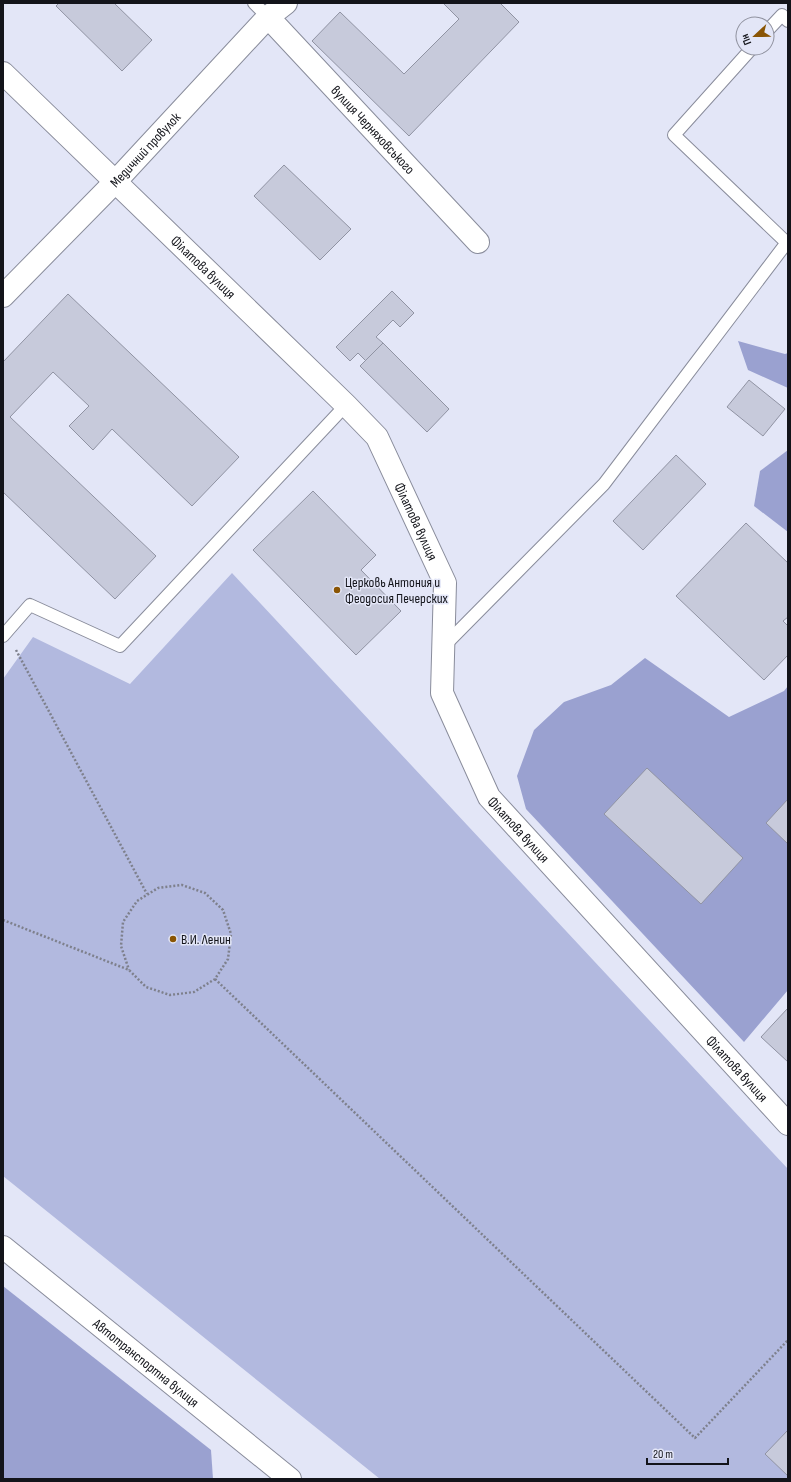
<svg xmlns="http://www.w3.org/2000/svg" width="791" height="1482" font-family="'Sofia Sans Condensed',sans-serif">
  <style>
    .green { fill: #b2b9df }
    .forest { fill: #9aa1d0 }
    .building { fill: #c7cadb; stroke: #9093a3 }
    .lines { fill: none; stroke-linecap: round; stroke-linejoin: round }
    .lane-casing { stroke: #898c9b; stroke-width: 14 }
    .street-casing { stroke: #898c9b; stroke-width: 24 }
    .secondary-casing { stroke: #898c9b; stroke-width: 24 }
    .path { stroke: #7e808c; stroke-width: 2.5; stroke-dasharray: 2 2; stroke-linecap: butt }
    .lane { stroke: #fff; stroke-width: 12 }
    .street { stroke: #fff; stroke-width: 22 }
    .secondary { stroke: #fff; stroke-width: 22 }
    .poi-dot { fill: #8a5504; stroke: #e3e6f7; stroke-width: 1.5 }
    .labels { text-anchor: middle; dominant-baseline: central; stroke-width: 3; stroke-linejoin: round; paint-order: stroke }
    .street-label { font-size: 14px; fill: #13141a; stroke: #e3e6f7 }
    .poi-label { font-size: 14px; fill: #13141a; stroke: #e3e6f7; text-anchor: start }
  </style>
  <rect width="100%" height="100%" fill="#e3e6f7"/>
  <!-- green -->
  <path class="green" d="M232,573l556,596v310h-408l-377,-303v-497l30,-42 97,47z"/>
  <!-- forest -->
  <g class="forest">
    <path d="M738,341l47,13 3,-1v35l-40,-18z"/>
    <path d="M788,450v82l-34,-26 6,-35z"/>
    <path d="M645,658l84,59 55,-26 4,-5v304l-44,52 -218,-233 -9,-33 17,-46 30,-28 47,-17z"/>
    <path d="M3,1286l208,164 2,29h-210z"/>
  </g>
  <!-- building -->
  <g class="building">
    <path d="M59,3h55l38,37 -30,31 -66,-65z"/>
    <path d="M443,3h57l19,19 -110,114 -97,-95 28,-29 64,62 55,-55z"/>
    <path d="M284,165l67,64 -31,31 -66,-64z"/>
    <path d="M392,291l22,22 -14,14 -7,-7 -17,17 7,6 -17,18 -8,-8 -8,8 -14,-14z"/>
    <path d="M68,294l171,163 -47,49 -80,-77 -19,21 -24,-24 20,-20 -36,-34 -43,45 146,139 -41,43 -112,-107v-130z"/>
    <path d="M383,343l66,66 -22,23 -67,-66z"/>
    <path d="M749,380l36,29 -22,27 -36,-29z"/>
    <path d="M676,455l30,29 -63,66 -30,-29z"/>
    <path d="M313,491l63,64 -15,15 40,41 -45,44 -103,-105z"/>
    <path d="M746,523l42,40v54l-5,4 5,5v29l-24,25 -88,-84z"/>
    <path d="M647,768l96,90 -42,46 -97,-90z"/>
    <path d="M788,799v45l-22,-21z"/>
    <path d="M788,1008v54l-27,-25z"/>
    <path d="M788,1430v46l-23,-22z"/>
  </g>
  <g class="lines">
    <!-- lane casing -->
    <g class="lane-casing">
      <g id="lane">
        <path d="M254,3l14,14"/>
        <path d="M767,31l15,-16 6,6"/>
        <path d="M752,48l-78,87 113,108"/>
        <path d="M3,636l27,-31 90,41 226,-241"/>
        <path d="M444,646l160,-162 184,-243"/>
      </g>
    </g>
    <!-- street casing -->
    <g class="street-casing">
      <g id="street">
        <path id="s1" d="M268,17l210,225"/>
        <path id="s2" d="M3,73l343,332 31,32 68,146 -3,110 47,104 299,327"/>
        <path id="s3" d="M3,296l112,-114 153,-165 18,-14"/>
      </g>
    </g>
    <!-- secondary casing -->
    <g class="secondary-casing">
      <g id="secondary">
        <path id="s4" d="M3,1247l287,232"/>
      </g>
    </g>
    <!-- path -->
    <g class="path">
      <path d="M16,650l131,244"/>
      <path d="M3,920l126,50 17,17 24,8 24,-3 21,-13 13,-20 3,-25 -8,-24 -18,-17 -23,-8 -24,3 -21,13 -14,21 -2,24 8,24"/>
      <path d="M215,979l480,459 93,-98"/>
    </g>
    <!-- lane -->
    <use href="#lane" class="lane"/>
    <!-- street -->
    <use href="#street" class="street"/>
    <!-- secondary -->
    <use href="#secondary" class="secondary"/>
  </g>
  <!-- markers -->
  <g class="poi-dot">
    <circle cx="337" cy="590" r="4"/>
    <circle cx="173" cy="939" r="4"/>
  </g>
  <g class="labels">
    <!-- street labels -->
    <g class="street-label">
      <text stroke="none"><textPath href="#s1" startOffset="154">вулиця Черняховського</textPath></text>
      <text stroke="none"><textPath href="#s3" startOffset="204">Медичний провулок</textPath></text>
      <text stroke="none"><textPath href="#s2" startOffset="279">Філатова вулиця</textPath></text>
      <text stroke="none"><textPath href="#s2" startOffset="615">Філатова вулиця</textPath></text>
      <text stroke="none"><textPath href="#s2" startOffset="951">Філатова вулиця</textPath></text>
      <text stroke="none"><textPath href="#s2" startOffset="1275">Філатова вулиця</textPath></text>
      <text stroke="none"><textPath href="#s4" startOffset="184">Автотранспортна вулиця</textPath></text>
    </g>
    <!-- poi labels -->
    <g class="poi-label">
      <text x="345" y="582">Церковь Антония и<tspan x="345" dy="16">Феодосия Печерских</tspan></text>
      <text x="181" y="939">В.И. Ленин</text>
    </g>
  </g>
  <!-- border -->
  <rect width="791" height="1482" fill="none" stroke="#13141a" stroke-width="8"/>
  <!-- north arrow -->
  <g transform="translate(755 36) rotate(248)"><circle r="19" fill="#e3e6f7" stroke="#90929f"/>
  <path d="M0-3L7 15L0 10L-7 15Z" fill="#8a5504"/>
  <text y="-6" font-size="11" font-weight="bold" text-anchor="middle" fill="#13141a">Пн</text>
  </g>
  <!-- scale -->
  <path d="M647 1458v6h81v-6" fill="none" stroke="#13141a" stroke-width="2"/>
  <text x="653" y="1458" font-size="12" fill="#13141a" stroke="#e3e6f7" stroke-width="3" paint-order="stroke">20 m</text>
</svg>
